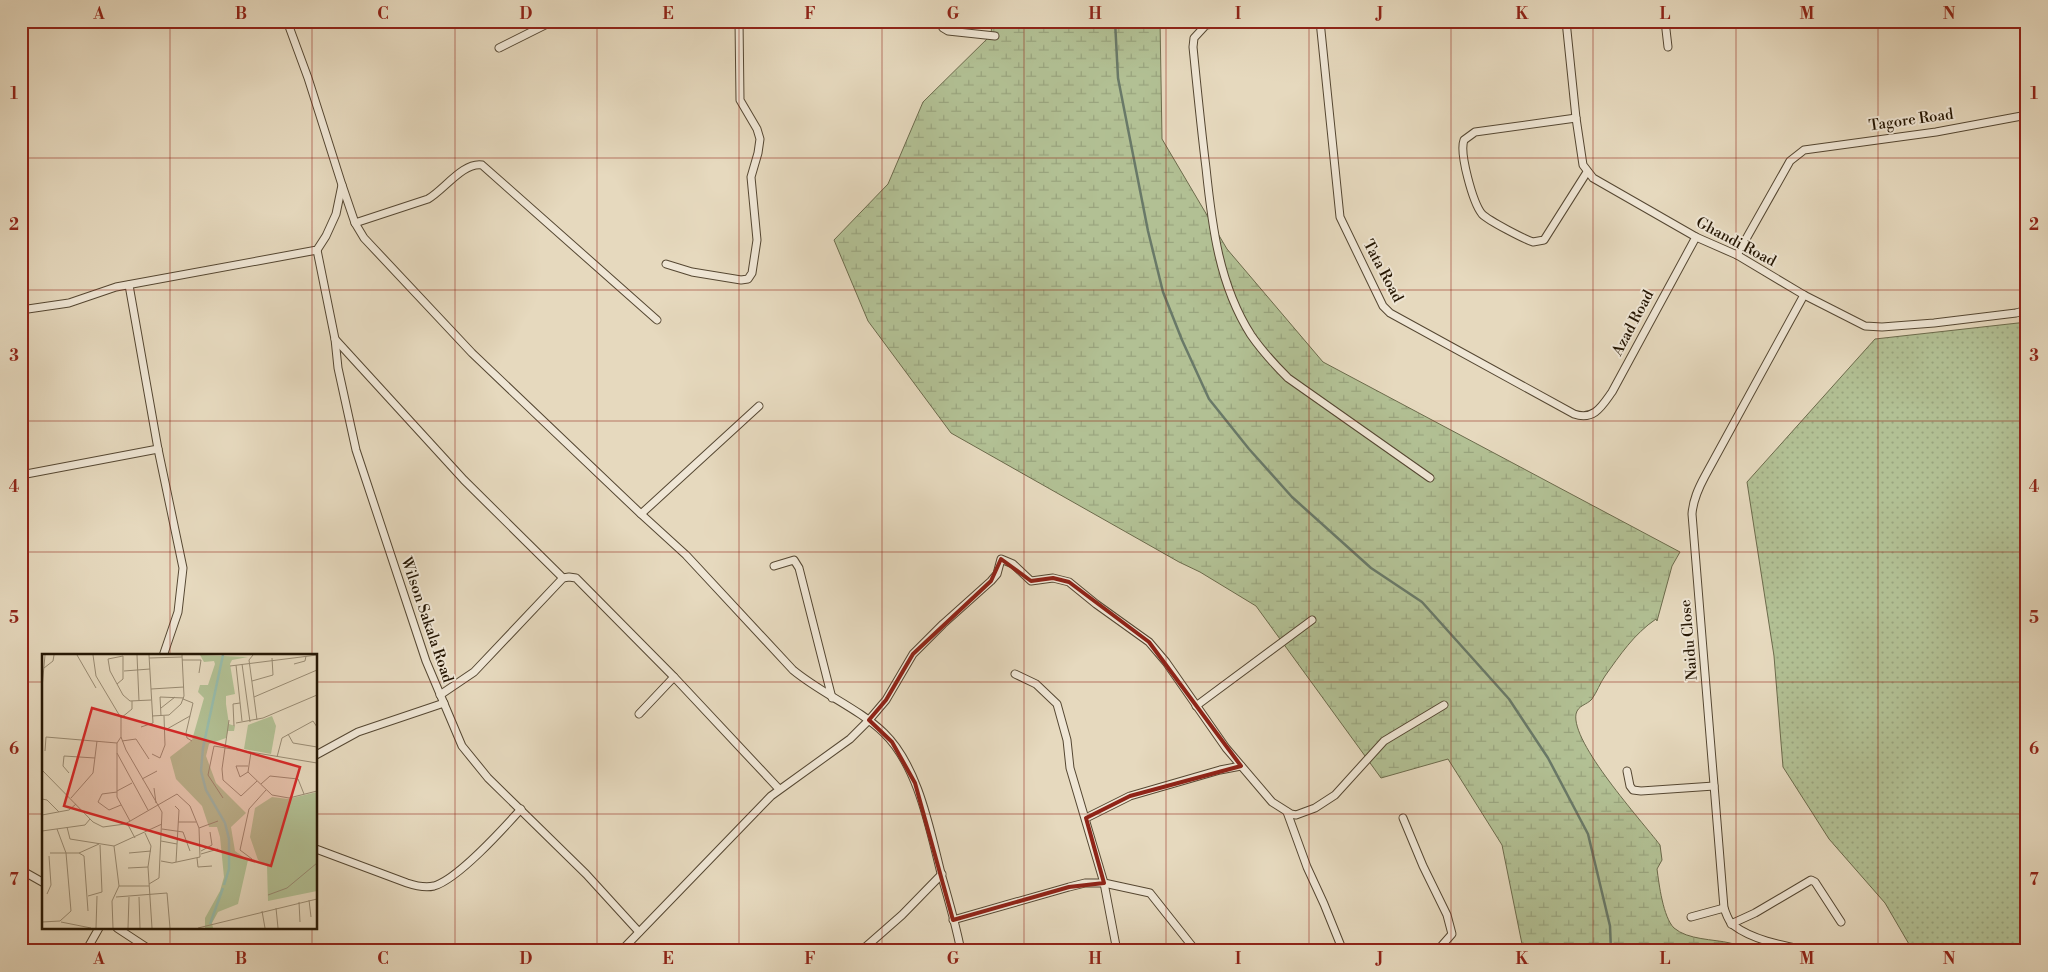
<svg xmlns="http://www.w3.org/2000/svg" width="2048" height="972" font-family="'Libre Bodoni',serif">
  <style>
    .grass { fill: url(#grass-dots); stroke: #6c6b4c }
    .wetland { fill: url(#wetland-marsh); stroke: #6c6b4c }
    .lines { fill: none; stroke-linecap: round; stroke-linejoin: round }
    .stream { stroke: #697968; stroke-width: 2.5 }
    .street-casing { stroke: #554732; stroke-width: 9 }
    .street { stroke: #efe6d5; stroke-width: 7 }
    .marked { fill: none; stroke: #8f2418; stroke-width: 4; stroke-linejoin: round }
    .grid { fill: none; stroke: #8f2418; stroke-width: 1; stroke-opacity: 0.55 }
    .labels { text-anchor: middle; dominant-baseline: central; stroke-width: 4; stroke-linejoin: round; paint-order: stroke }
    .street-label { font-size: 15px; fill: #251603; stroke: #efe6d5 }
    .inset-river { fill: none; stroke: #97bbab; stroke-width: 2.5 }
    .inset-road { fill: none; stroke: #998b73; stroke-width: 1 }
    .view { fill: #d62828; fill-opacity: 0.15; stroke: #d62828; stroke-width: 2.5 }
    .inset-edge { fill: none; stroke: #251603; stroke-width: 2.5 }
    .neatline { fill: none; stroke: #8f2418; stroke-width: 2 }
    .grid-label { font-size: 16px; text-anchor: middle; font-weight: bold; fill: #8f2418 }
  </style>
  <defs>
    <pattern id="grass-dots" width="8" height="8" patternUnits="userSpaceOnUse" patternTransform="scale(1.25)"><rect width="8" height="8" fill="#b2c094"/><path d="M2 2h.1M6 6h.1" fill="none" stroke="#99a47e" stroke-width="1.8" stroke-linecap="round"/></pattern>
    <pattern id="wetland-marsh" width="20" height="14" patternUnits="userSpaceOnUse" patternTransform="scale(1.25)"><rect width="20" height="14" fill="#b2c094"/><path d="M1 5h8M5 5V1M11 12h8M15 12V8" fill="none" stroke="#99a47e"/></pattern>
  </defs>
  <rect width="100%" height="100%" fill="#e6d9be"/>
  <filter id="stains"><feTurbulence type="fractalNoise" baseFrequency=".004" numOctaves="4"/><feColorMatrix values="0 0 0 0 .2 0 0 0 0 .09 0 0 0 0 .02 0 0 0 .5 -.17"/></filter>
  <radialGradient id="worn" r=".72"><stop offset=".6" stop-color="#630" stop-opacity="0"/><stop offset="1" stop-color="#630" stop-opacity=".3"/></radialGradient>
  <!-- grass -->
  <path class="grass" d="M2027,322v629h-114l-28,-48 -56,-64 -46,-72 -9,-111 -27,-174 128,-143z"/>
  <!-- wetland -->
  <path class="wetland" d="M992,21h168l2,118 65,110 96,113 357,190 -8,14 -15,55 -1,-2c-22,15 -36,36 -51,57 -5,7 -8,16 -13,23 -5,6 -14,6 -16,15 -5,29 65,106 84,131l2,15 -5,9c2,15 6,48 17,59 14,12 39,11 56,15 9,2 17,5 26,8l-233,-2 -21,-104 -54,-86 -67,19 -125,-172 -56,-34 -21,-10 -228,-129 -83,-112 -34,-81 54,-56 35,-82 68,-67z"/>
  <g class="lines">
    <!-- stream -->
    <path class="stream" d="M1115,21l3,57 30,153 15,61 19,48 27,59 40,50 43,48 79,71 51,34 87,97 39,59 40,76 22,92 1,25"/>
    <!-- street casing -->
    <g class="street-casing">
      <g id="street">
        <path d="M938,21l5,7 5,3 47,5"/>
        <path d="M1238,21l-32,4 -12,13 -1,9c4,40 8,81 13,121 6,58 13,117 45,167 11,16 24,30 37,43l142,100"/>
        <path d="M1320,21l20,196 43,89 7,7 184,101c20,7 28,-8 38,-22l84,-155"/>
        <path d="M1566,21l10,97 7,47 10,13 103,59 41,18 67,40 61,31 17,1 52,-4 82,-10 11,-3"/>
        <path d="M1665,21l3,26"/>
        <path d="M499,48l54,-27"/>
        <path d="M1576,118l-101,14 -11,8c-5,13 9,63 18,74 7,7 42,25 51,28l11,-2 43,-68"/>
        <path d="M342,185l13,38 9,15 108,115 169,161 45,41 107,115c29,24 65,38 91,63 35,34 46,98 58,144 7,24 14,49 19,74"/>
        <path d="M355,223l73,-24c16,-9 35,-37 54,-34l175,155"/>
        <path d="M317,250l18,89 3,29 18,82 70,211 36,85 26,32 98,96 53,58"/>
        <path d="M1737,255l53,-94 14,-11 132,-18 91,-17"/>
        <path d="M666,264l26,8 49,8 7,-1 4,-6 5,-33 -6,-63 7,-24 2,-14 -3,-10 -17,-29 -1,-79"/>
        <path d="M129,285l29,164 25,119 -5,44 -15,44"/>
        <path d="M1804,295l-99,181c-7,13 -12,24 -13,38l32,394c2,5 4,13 9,17 21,16 53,21 78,26"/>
        <path d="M21,310l48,-7 47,-16 201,-37 9,-14 10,-22 6,-29 -34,-107 -21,-57"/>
        <path d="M335,339l129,141 99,98"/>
        <path d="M21,475l137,-26"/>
        <path d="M641,514l118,-108"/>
        <path d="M774,566l20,-6 5,8 33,130"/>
        <path d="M1015,674l21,10 21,20 10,36 3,28 34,115 13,68"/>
        <path d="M440,695l34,-23 89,-94 6,-1 7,1 98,99 105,112"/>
        <path d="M1196,706l116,-86"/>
        <path d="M639,714l35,-37"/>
        <path d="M316,755l42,-23 86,-29"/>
        <path d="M1627,771l3,15 3,4 8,1 73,-5"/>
        <path d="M1287,812l20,55 17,37 19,47"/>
        <path d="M1086,818l44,-22 90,-26 21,-4"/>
        <path d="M1403,818l20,48 24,49 5,19 -15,17"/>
        <path d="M316,849l91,34c9,3 18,5 27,3 24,-7 69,-57 87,-77"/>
        <path d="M21,870l23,13"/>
        <path d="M1691,917l33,-9"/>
        <path d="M953,920l116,-33 16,-4h19l46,10 46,58"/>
        <path d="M1731,924l24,-11 56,-33 4,2 26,40"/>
        <path d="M117,928l35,23"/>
        <path d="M86,951l13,-23"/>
        <path d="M621,951l150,-155 79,-57 19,-19 17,-20 27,-46 30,-30 48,-43 6,-7 4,-15 12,5 18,17 22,-3 16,4 27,22 53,38 17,20 60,86 46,54 19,12 5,1 19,-7 20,-13 49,-54 60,-36"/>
        <path d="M861,951l41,-36 40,-41"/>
      </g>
    </g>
    <!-- street -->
    <use href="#street" class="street"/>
  </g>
  <!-- marked area -->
  <path class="marked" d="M1001,559l30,22 22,-3 16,4 80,60 92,124 -111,30 -44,22 18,65 -35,4 -116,33 -38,-137 -23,-41 -23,-22 17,-20 27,-46 78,-73z"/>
  <!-- grid -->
  <path class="grid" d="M170,21v635M312,21v635M455,21v930M597,21v930M739,21v930M882,21v930M1024,21v930M1166,21v930M1309,21v930M1451,21v930M1593,21v930M1736,21v930M1878,21v930M21,158h2006M21,290h2006M21,421h2006M21,552h2006M21,682h23M316,682h1711M21,814h23M316,814h1711M170,928v23M312,928v23"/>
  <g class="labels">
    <!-- street labels -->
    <g class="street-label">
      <text transform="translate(1911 120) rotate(-8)">Tagore Road</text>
      <text transform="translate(1736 242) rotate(28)">Ghandi Road</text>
      <text transform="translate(1383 271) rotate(62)">Tata Road</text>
      <text transform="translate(1633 323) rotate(-62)">Azad Road</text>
      <text transform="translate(427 620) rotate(71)">Wilson Sakala Road</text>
      <text transform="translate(1689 640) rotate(-95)">Naidu Close</text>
    </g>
  </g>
  <!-- overview -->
  <g transform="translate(42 654)">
    <rect width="275" height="275" fill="#e6d9be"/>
    <path d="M275,138v99l-49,10 -1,-35 -9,-6 -8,-23 5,-29 17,-11 16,2z" fill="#b2c094"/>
    <path d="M158,1l48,2 -16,3 -2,4 5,30 -9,2v8l3,20 6,2 -1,5h-6l-2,7 -17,6 -3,12 10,27 30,30 -15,14 4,24 13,9 -10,44 -20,8 -6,11 1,5h-8v-10l15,-27 4,-14 -4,-40 -3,-10h-8l-7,-21 -26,-27 -6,-22 22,-17 12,-42 -6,-6 2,-7h8l7,-21 -1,-3 -10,1z" fill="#b2c094"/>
    <path d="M230,62l4,10 -5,28 -27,-5 4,-24z" fill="#b2c094"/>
    <path class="inset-river" d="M181,1l-20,93 -2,23 5,19 19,33 4,16v30l-5,16M168,270l13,-36"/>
    <path class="inset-road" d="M35,1l19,33M51,1l3,21 25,42v19l-4,6M95,1l2,46M211,1l-4,5 8,60M81,2l-15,3 2,12 13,24 7,6 21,-1M107,4l33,-1M140,6h19l-2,13M200,10l8,58M252,10l11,-3 1,-5M194,11l6,56M188,12l87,-11M2,14l9,-7 1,-6M82,17l26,-2M210,27l21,-6 -1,-17M75,30l6,-5v-23M0,34l3,-33M109,35l33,-2M212,43l63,-27M141,45l10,4 -7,30 1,5 5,3M119,54l14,-11M110,62l17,-1 12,-11 3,-8 -2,-41M119,62l-1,-19 24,1M79,64l11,-9v-8M187,66l-7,49 1,11 18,16 16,-15M194,69l27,-5 54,-23M192,72l-1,-22 7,-1M99,73l12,-4 -4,-68M125,75l23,-13M246,80l5,9 24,4M79,83l5,13 36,62 -3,66 -10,6M80,87l14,-2 13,20M75,89v54l13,24M3,97l1,-14 71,6M209,98l-3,20 24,23 17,3 28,-7M75,99l31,57M110,100l8,4 5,-13 -1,-29M235,103l5,-19 31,-17 4,6M0,116l51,52 10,5 22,-3 52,-30 13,12 9,22 19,-7M206,118l-8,5 -4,-11h12M27,119l-6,-7 1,-10 31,2M100,125l15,-8M219,130l9,-8 28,3 6,15M112,134l2,15M75,137l15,-8M75,138l-15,2 -4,8 11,8 12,-5M29,144l22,-25 4,-32M181,144l-15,-23 6,-29 103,17M0,145l5,1 12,12M133,152l4,4 -3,52M0,161l27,-5 7,-6M136,168h18M85,169l8,15M25,173l3,12 44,7 48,-22M120,175l21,3 7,19M0,177l43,-6 5,-6M103,179l6,13 -3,21 4,61M119,187l16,3M159,197l11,-6 -2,-13M8,199h29l20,-9M37,199l5,3 4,55M87,199l22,-2M159,200l17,-5M155,204l1,9 14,-1M210,205l-12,-9 9,-41 17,-19M119,207l11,2 28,-6 -1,-29M86,214l20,-1M77,232h30M5,240l4,-9 -2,-29M226,241l19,-7 30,-25M46,242l14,-4 -2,-47M74,243l51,-4 3,35M97,243l1,31M267,246l2,17M257,248l1,20M234,254l2,20M220,257l3,17M0,268l18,-1 11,-10 -5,-58 -9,-24M19,268l30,6M54,274l1,-32M71,274l-1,-27 7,-15 -5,-40M86,274l1,-31M156,274l119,-29"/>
    <path class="view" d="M50,54l208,59 -29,99 -207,-60z"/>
    <rect width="275" height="275" class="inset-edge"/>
  </g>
  <!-- margin -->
  <rect width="2048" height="972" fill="none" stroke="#e6d9be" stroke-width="55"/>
  <rect x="28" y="28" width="1992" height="916" class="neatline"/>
  <g class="grid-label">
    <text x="99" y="19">A</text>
    <text x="241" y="19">B</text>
    <text x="383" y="19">C</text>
    <text x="526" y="19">D</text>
    <text x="668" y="19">E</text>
    <text x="810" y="19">F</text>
    <text x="953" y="19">G</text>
    <text x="1095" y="19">H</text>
    <text x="1238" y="19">I</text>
    <text x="1380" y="19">J</text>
    <text x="1522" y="19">K</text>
    <text x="1665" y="19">L</text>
    <text x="1807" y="19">M</text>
    <text x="1949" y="19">N</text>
    <text x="14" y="99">1</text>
    <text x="2034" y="99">1</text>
    <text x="14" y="230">2</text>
    <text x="2034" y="230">2</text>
    <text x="14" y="361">3</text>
    <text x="2034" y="361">3</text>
    <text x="14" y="492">4</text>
    <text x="2034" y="492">4</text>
    <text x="14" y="623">5</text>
    <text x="2034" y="623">5</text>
    <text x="14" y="754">6</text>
    <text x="2034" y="754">6</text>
    <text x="14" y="885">7</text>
    <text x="2034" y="885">7</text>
    <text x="99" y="964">A</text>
    <text x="241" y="964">B</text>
    <text x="383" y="964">C</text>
    <text x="526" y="964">D</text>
    <text x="668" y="964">E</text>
    <text x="810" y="964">F</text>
    <text x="953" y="964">G</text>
    <text x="1095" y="964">H</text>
    <text x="1238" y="964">I</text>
    <text x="1380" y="964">J</text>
    <text x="1522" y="964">K</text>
    <text x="1665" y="964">L</text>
    <text x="1807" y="964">M</text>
    <text x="1949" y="964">N</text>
  </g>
  <rect width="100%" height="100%" filter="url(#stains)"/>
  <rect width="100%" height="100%" fill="url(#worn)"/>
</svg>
